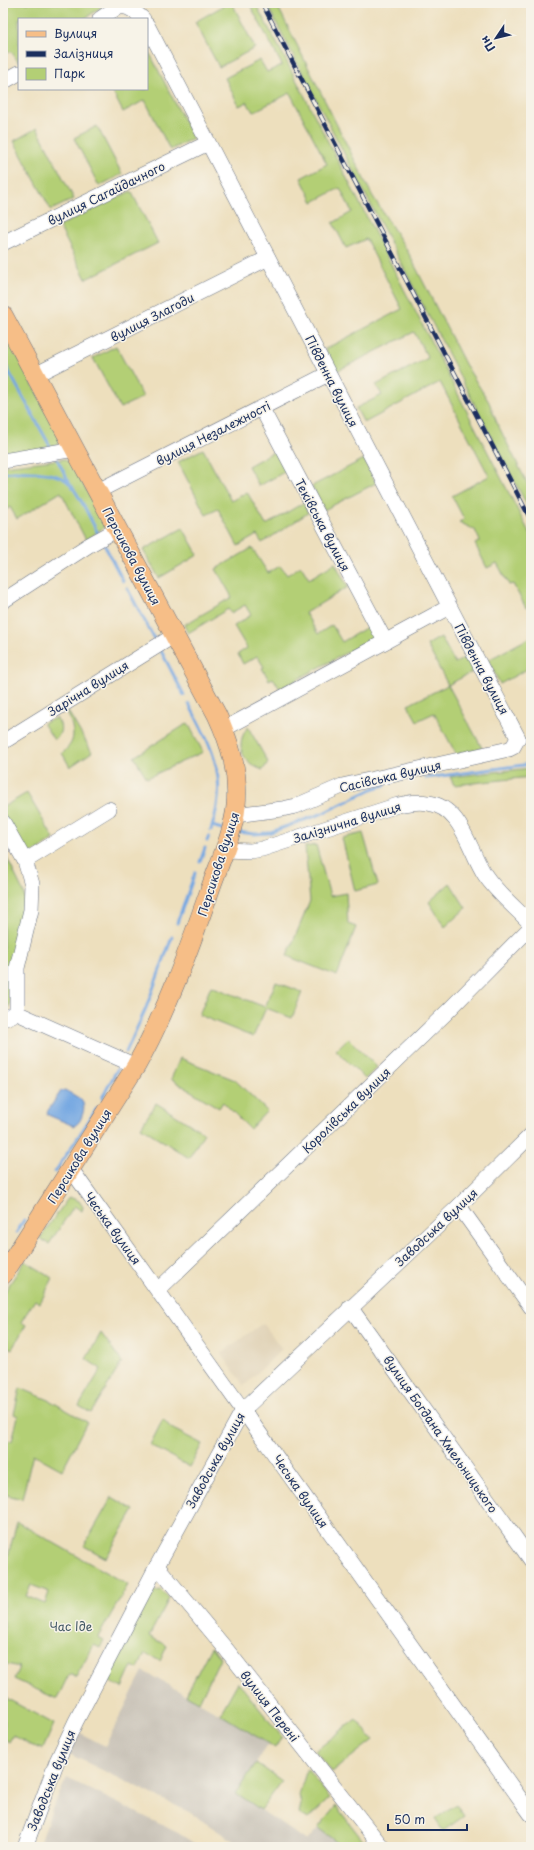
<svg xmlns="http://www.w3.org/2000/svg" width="534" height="1850" font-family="'Playpen Sans',sans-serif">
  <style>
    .built { fill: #e0d2b6 }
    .industrial { fill: #c9c3b8 }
    .green { fill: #b3cf75; stroke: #677f6a; fill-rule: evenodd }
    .water { fill: #76a8e2; stroke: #486ca0 }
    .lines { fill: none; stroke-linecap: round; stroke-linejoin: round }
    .stream { stroke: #76a8e2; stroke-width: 3 }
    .minor-casing { stroke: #646d7f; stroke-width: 16 }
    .major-casing { stroke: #646d7f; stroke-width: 20 }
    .minor { stroke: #fff; stroke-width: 15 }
    .major { stroke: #f6be87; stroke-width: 19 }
    .rail-casing { stroke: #1b2f5e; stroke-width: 4.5 }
    .rail { stroke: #f7f3e8; stroke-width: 3; stroke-dasharray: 9; stroke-linecap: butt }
    .labels { text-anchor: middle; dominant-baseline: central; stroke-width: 3; stroke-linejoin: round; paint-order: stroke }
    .street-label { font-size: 12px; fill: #1b2f5e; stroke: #f7f3e8 }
    .park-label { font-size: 12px; fill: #415764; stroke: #f7f3e8 }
  </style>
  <rect width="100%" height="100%" fill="#f7f3e8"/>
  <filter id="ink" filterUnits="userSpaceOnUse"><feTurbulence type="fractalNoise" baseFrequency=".025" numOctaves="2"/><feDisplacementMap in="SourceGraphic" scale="8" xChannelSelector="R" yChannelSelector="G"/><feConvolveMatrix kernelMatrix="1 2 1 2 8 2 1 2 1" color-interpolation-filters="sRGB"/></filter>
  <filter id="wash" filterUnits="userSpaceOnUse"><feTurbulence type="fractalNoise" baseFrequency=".012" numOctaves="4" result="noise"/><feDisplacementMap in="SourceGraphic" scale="16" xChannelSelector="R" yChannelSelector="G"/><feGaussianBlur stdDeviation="0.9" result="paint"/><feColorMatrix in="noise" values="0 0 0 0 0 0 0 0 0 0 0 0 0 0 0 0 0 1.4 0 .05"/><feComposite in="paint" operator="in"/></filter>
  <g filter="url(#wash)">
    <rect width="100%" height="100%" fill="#eddfbd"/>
    <!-- built -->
    <path class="built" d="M263,1323l19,26 -38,37 -23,-33z"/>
    <!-- industrial -->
    <g class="industrial">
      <path d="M143,1671l77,43 48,30 -31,50 70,47 11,-13 25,19h-105l1,-2 -50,-33 -120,-58 11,-21 25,13z"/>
      <path d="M67,1778l111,55 22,14h-161l13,-38z"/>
    </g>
    <!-- green -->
    <g class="green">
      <path d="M3,3h104l-23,16h-65v44l-8,-12 -8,4z"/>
      <path d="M228,3h4l23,45 -36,19 -24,-45z"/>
      <path d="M249,3h6l31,57 245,476v70l-5,2 -13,-24 -4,1 -12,-22 -10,5 -12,-24 5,-3 -5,-11 -16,-8 5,-3 -12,-23 37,-20 -49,-94 -76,41 -8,-15 26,-13 -6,-10 52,-27 -14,-26 -77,39 -12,-22 77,-40 -36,-70 -20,9 -13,-25 19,-11 -12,-24 -27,14 -12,-24 26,-14 -37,-71 -37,19 -6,-10 -8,4 -14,-28 35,-18 7,12 15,-7z"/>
      <path d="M266,3h10l96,192 36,57 57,112 24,38 8,21 34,68v22z"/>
      <path d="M147,48l46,90 -23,12 -25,-50 -22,12 -12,-23h36z"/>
      <path d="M97,126l25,48 -23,12 -25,-48z"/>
      <path d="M37,128l37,71 -23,11 -37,-69z"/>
      <path d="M131,191l27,52 -72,36 -27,-53z"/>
      <path d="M3,327l57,111 -2,7 -55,13z"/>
      <path d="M116,346l27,51 -23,11 -27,-50z"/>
      <path d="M203,449l28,52 16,-9 19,33 37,-22 5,10 -46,30 -5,-8 -19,11 -20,-37 -12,6 -28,-53z"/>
      <path d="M275,451l11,20 -27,15 -11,-20z"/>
      <path d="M64,459l8,5 34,62 -20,14 -25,-48 -44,27 -7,-12 -7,5v-46z"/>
      <path d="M364,459l12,24 -52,27 -12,-24z"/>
      <path d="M183,528l15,27 -39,23 -16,-28z"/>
      <path d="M252,548l16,25 12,-7 7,9 14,-9 8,13 26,-16 13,24 -43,26 13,21 14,-9 10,17 27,-16 6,11 -95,52 -7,-11 -4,2 -7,-12 2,-1 -7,-11 -14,8 -5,-10 9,-6 -13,-22 17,-11 -6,-10 -14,8 -3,-4 -40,24 -4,-8 48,-28 -16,-28z"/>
      <path d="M441,637l14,26 12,-6 7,14 -26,14 34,63 -26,6 -22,-41 -17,8 -9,-16 40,-20 -21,-40z"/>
      <path d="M531,637v30l-31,17 -12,-24z"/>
      <path d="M66,708l26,44 -22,15 -8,-14c18,-14 10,-26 4,-45z"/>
      <path d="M56,718c7,7 6,16 -2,22l-11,-17z"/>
      <path d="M188,723l15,29 -56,26 -13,-21z"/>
      <path d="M248,727l20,35 -5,8c-21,-7 -29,-25 -15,-43z"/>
      <path d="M531,768v9l-77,8 -4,-8z"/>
      <path d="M27,793l27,46 -27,18 -24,-43v-7z"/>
      <path d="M363,833l15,52 -23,6 -13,-53z"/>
      <path d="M316,845l14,51 16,-3 2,31 8,3 -19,49 -50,-20 23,-55 -5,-54z"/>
      <path d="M3,850l21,43 1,12 -15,100 -7,8z"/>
      <path d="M450,883l16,25 -21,19 -16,-25z"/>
      <path d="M276,982l26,10 -10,26 -26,-10 -13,29 -54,-22 12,-29 54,21z"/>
      <path d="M348,1038l29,29 -12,12 -29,-29z"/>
      <path d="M180,1058l55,22 32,31 -17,18 -27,-27 -4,6 -48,-29z"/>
      <path d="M156,1103l48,30 -15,25 -48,-31z"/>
      <path d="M69,1197l10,4 4,6 -1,4 -8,-5 -25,38 -9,-6z"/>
      <path d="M25,1261l28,17 -13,25 -5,-3 -14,22 5,3 -14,24 -9,-5v-50z"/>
      <path d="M101,1333l21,29 -31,51 -12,-7 22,-37 -15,-10z"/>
      <path d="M20,1388l29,12 38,22 -25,48 -29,-16 -11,45 -19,-5v-37l4,-17 5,1 6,-25 -4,-2z"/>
      <path d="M163,1419l8,9 31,16 -12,23 -40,-22z"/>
      <path d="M112,1497l22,13 -28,48 -22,-12z"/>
      <path d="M17,1522l111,63 -30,52 6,3 -4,8 -6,-3 -18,32 -7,-3 -12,25 -43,-20 5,-12 -16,-4v-108l5,1zM31,1585l18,7 -4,12 -19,-8z"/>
      <path d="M161,1590l8,9 -20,37 18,10 -7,15 -15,-8 -7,16 -6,-3 -10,22 -15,-8 45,-88z"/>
      <path d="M211,1647l9,11 -21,44 -13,-7z"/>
      <path d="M238,1682l44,55 -7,11 -55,-34z"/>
      <path d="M4,1697l50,27 -11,25 -13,-4 -17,-10 -4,7 -6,-4z"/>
      <path d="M356,1719l17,21 -41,32 -17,-21z"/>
      <path d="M256,1763l26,18 -21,29 -25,-17z"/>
      <path d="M307,1769l23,29 -22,21 -9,-6 2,-9 -2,-9z"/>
      <path d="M456,1804l8,12 -21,15 -8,-12z"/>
      <path d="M336,1806l32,41h-25l-25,-19z"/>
    </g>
    <!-- water -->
    <path class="water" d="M65,1090c13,8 23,9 17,26 -2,5 -3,7 -8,10l-26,-11 -1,-3 14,-21z"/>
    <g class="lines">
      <!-- stream -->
      <g class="stream">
        <path d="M3,361l47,85"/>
        <path d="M57,459l12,23"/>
        <path d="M3,473c17,-2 50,-3 64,8 11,9 24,40 32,54"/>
        <path d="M103,542l20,39"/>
        <path d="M127,588l28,52"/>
        <path d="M160,649l24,46"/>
        <path d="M189,704c24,46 40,73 22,126"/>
        <path d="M426,778l105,-14"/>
        <path d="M212,826l10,3"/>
        <path d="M238,832l16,2 14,-1 53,-19 53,-26 11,-3"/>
        <path d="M207,841l2,-5"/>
        <path d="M200,862l5,-14"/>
        <path d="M177,923l18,-50"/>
        <path d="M126,1052l20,-44 26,-71"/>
        <path d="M102,1098l16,-30"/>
        <path d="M55,1172l42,-64"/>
        <path d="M17,1232l7,-12"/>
        <path d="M3,1254l2,-4"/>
      </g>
    </g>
  </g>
  <g filter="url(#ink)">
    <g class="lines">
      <!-- minor casing -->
      <g class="minor-casing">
        <g id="minor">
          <path d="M100,19c20,-14 23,-19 43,0"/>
          <path d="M147,25l371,713 -5,9 -4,2 -167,37 -46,20 -14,3 -47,6"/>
          <path d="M3,82l16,-9"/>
          <path d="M3,243l205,-100"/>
          <path d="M35,375l233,-117"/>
          <path d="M262,409l123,232"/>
          <path d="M3,461l72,-12"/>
          <path d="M98,491l230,-117"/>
          <path d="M3,601l86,-56 29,-16"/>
          <path d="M224,729l225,-122"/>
          <path d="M3,742l172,-107"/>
          <path d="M3,822l22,39 7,23 -1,26 -14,58v45"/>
          <path d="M224,850l27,1 11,-2 136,-44c10,-2 20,-4 30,-2 34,4 41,48 57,72 12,18 31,33 46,49"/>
          <path d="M25,861l84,-52"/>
          <path d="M17,1013l119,53"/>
          <path d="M3,1019l14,-6"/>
          <path d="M71,1169l460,645"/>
          <path d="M459,1206l72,101"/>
          <path d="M158,1290l289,-278 84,-85"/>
          <path d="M350,1307l181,253"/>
          <path d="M157,1566l69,83 156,198"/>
          <path d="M25,1847l32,-86 19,-40 81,-155 86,-156 216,-204 72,-71"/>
        </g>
      </g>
      <!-- major casing -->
      <g class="major-casing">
        <path id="major" d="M3,315l214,400c14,30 22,58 19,91 -2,24 -16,56 -24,78 -22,62 -44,125 -76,182l-133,209"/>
      </g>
      <!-- minor -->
      <use href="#minor" class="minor"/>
      <!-- major -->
      <use href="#major" class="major"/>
      <!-- rail casing -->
      <g class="rail-casing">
        <path id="rail" d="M262,3l269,517"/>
      </g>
      <!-- rail -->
      <use href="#rail" class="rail"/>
    </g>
  </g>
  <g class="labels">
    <!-- street labels -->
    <g class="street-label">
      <text transform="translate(106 193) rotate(-26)">вулиця Сагайдачного</text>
      <text transform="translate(152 317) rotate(-27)">вулиця Злагоди</text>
      <text transform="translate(332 381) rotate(63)">Південна вулиця</text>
      <text transform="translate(213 433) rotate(-27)">вулиця Незалежності</text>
      <text transform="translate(323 525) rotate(62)">Теківська вулиця</text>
      <text transform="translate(132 556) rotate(62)">Персикова вулиця</text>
      <text transform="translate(482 669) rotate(62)">Південна вулиця</text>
      <text transform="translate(88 688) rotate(-32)">Зарічна вулиця</text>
      <text transform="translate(390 776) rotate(-13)">Сасівська вулиця</text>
      <text transform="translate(347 822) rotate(-17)">Залізнична вулиця</text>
      <text transform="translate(218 864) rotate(-72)">Персикова вулиця</text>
      <text transform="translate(346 1110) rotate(-44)">Королівська вулиця</text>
      <text transform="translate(79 1156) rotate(-58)">Персикова вулиця</text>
      <text transform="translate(436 1227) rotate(-43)">Заводська вулиця</text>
      <text transform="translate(113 1228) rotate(54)">Чеська вулиця</text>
      <text transform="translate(441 1434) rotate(55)">вулиця Богдана Хмельницького</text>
      <text transform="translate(215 1460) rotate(-61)">Заводська вулиця</text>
      <text transform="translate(301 1491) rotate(55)">Чеська вулиця</text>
      <text transform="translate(270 1706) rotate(52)">вулиця Перені</text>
      <text transform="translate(51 1780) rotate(-68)">Заводська вулиця</text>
    </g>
    <!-- park labels -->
    <g class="park-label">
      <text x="71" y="1626">Час Іде</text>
    </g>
  </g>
  <!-- margin -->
  <rect width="534" height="1850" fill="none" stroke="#f7f3e8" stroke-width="16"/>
  <!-- legend -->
  <rect x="18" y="18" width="130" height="72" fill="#f7f3e8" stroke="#9fa5b1"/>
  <rect x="26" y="31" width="20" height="6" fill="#f6be87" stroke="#9fa5b1"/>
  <text x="54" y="38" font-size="12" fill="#1b2f5e">Вулиця</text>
  <rect x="26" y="51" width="20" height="6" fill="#1b2f5e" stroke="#9fa5b1"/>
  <text x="54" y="58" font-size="12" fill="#1b2f5e">Залізниця</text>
  <rect x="26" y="68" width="20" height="12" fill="#b3cf75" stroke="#9fa5b1"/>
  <text x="54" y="78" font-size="12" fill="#1b2f5e">Парк</text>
  <!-- north arrow -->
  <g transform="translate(496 38) rotate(235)" stroke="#f7f3e8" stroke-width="3" paint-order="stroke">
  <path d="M0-3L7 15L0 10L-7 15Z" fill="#1b2f5e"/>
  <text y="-6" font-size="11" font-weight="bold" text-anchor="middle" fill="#1b2f5e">Пн</text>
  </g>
  <!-- scale -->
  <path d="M388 1824v6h79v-6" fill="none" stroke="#1b2f5e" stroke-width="2"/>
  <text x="394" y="1824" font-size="12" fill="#1b2f5e" stroke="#f7f3e8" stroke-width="3" paint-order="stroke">50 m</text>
</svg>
